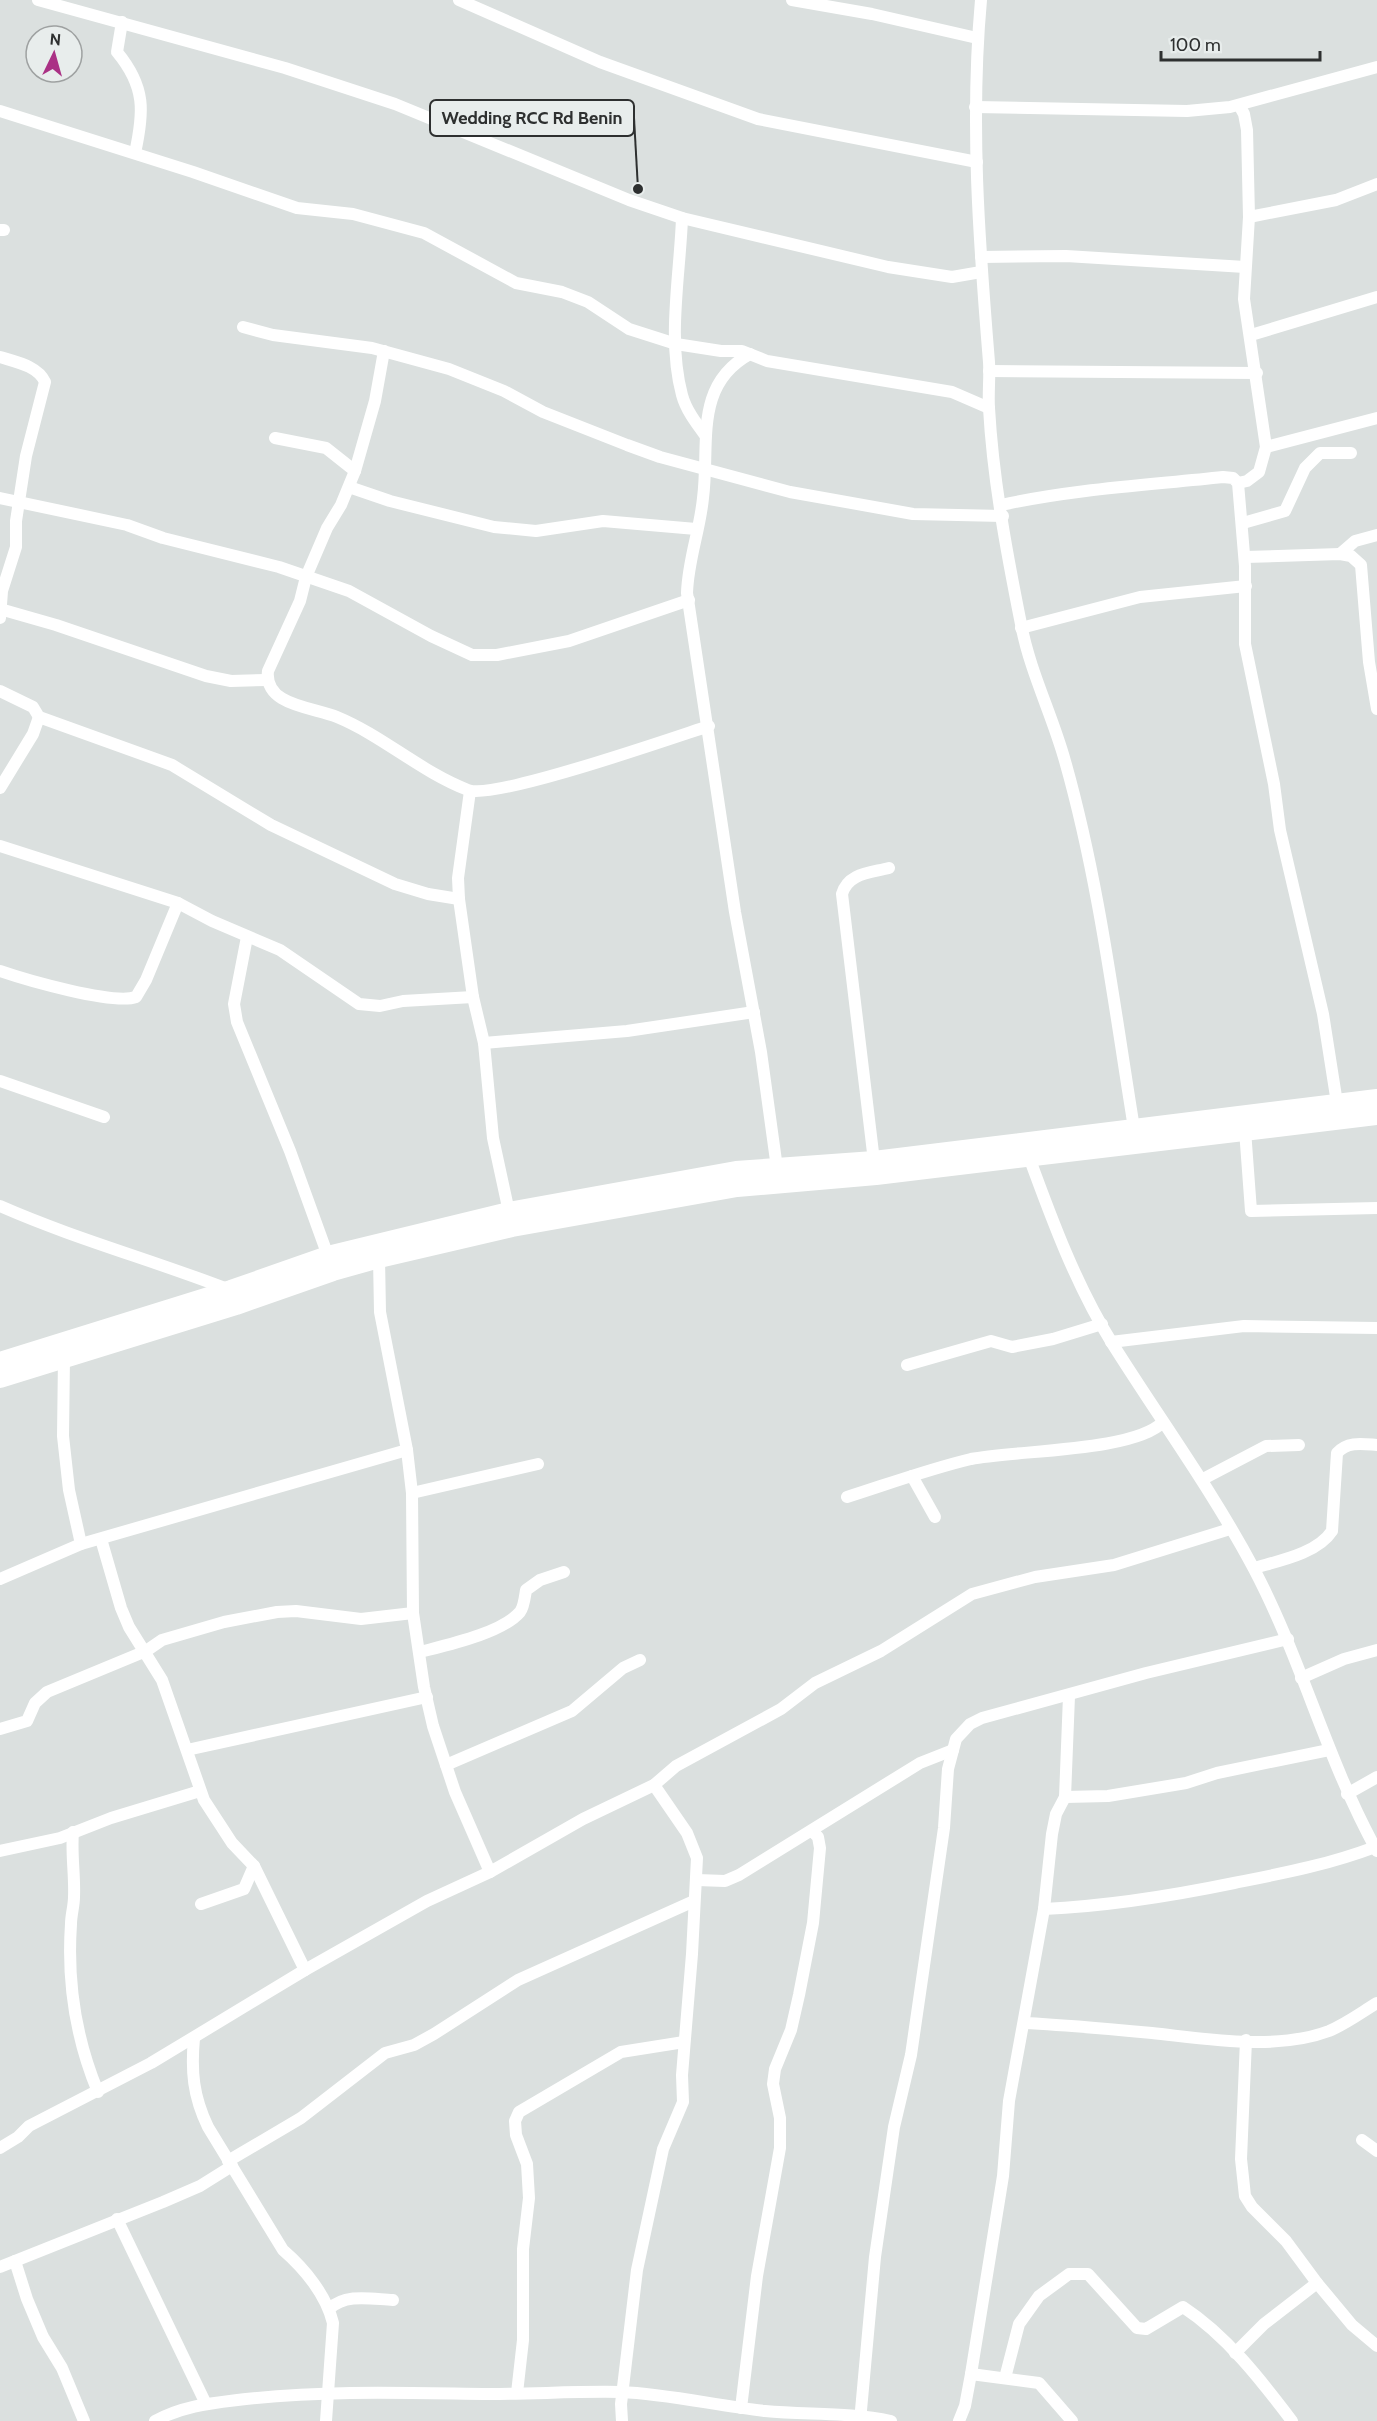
<svg xmlns="http://www.w3.org/2000/svg" width="1377" height="2421" font-family="Cabin,sans-serif">
  <style>
    .lines { fill: none; stroke-linecap: round; stroke-linejoin: round }
    .minor { stroke: #fff; stroke-width: 12 }
    .trunk { stroke: #fff; stroke-width: 20 }
    .leader { fill: none; stroke: #2e3030; stroke-width: 2 }
    .callout-dot { fill: #2e3030; stroke: #e8edec; stroke-width: 2 }
    .callout { fill: #e8edec; stroke: #2e3030; stroke-width: 2 }
    .callout-label { font-size: 18px; text-anchor: middle; font-weight: bold; fill: #2e3030 }
  </style>
  <rect width="100%" height="100%" fill="#dbe0df"/>
  <g class="lines">
    <!-- minor -->
    <g class="minor">
      <path d="M38,0l247,68 110,36 234,96 53,18 206,49 64,10 29,-5"/>
      <path d="M459,0l141,62 158,57 219,43"/>
      <path d="M792,0l80,14 105,24"/>
      <path d="M981,0c-11,121 -2,241 8,362 1,15 -1,31 0,46 4,72 18,146 32,216 9,48 31,90 44,137 34,120 49,244 69,367"/>
      <path d="M122,22l-5,30c29,35 27,60 18,101"/>
      <path d="M975,107l212,4 43,-4 147,-40"/>
      <path d="M0,111l193,61 104,36 56,6 71,19 92,50 46,9 26,10 41,27 47,15 45,7h21l25,10 185,31 37,16"/>
      <path d="M1249,217l87,-17 41,-16"/>
      <path d="M682,218c-2,57 -15,121 0,177 4,15 14,28 23,40"/>
      <path d="M0,230h4"/>
      <path d="M981,257l85,-1 179,11"/>
      <path d="M243,327l30,8 99,13 77,21 55,22 39,21 84,33 33,12 130,35 123,22 90,2"/>
      <path d="M1251,335l126,-38"/>
      <path d="M750,354c-57,31 -40,90 -47,144 -3,32 -15,62 -16,95l48,319 26,140 16,116"/>
      <path d="M0,357c16,5 38,9 45,25l-19,74 -10,65v26l-14,44 -2,27"/>
      <path d="M989,371l268,2"/>
      <path d="M275,438l51,10 29,23 -14,34 -14,23 -21,49 -6,24 -32,70c-4,35 45,36 69,46 46,19 84,55 131,73 27,10 204,-52 241,-64"/>
      <path d="M1266,447l111,-29"/>
      <path d="M355,471l20,-70 9,-50"/>
      <path d="M1238,483l9,-2 12,-9 7,-25 -22,-148 5,-82 -2,-87 -3,-16 -5,-9"/>
      <path d="M349,487l41,14 104,26 42,4 67,-10 93,8"/>
      <path d="M0,498l127,27 36,13 116,29 70,24 82,45 41,19h25l72,-14 120,-41"/>
      <path d="M1001,505c73,-16 148,-20 222,-28l10,1 5,5 7,83v78l29,140 6,46 43,184 14,89"/>
      <path d="M1243,523l42,-12 20,-43 15,-15h31"/>
      <path d="M1340,554l15,-13 22,-6"/>
      <path d="M1245,557l95,-3 11,2 10,9 8,97 8,47"/>
      <path d="M0,609l56,16 150,51 25,5 36,-1"/>
      <path d="M1021,628l119,-31 106,-11"/>
      <path d="M0,691l33,16 6,10 133,48 99,60 124,59 33,10 31,5"/>
      <path d="M0,788l33,-54 6,-17"/>
      <path d="M470,791l-12,87 1,21 14,98 11,46 9,95 16,74"/>
      <path d="M0,846l178,57 34,18 68,29 79,54 21,2 23,-5 70,-4"/>
      <path d="M247,937l-13,67 3,18 53,129 38,105"/>
      <path d="M0,971c26,9 113,34 136,26l10,-17 32,-77"/>
      <path d="M484,1043l143,-12 127,-19"/>
      <path d="M0,1081l104,36"/>
      <path d="M1245,1130l6,81 126,-3"/>
      <path d="M1029,1157c23,63 47,128 83,186 47,75 100,147 142,226 48,91 73,192 123,282"/>
      <path d="M874,1161l-32,-267c6,-21 28,-21 47,-26"/>
      <path d="M0,1206c75,33 153,54 230,84"/>
      <path d="M379,1258l1,54 27,138 5,43 1,120 11,74 9,39 22,66 35,80"/>
      <path d="M1111,1342l133,-16 133,2"/>
      <path d="M64,1357l-1,79 6,54 12,54"/>
      <path d="M907,1365l84,-24 21,6 41,-8 49,-15"/>
      <path d="M912,1476l23,41"/>
      <path d="M1203,1479l63,-33 33,-1"/>
      <path d="M412,1493l126,-29"/>
      <path d="M847,1497c41,-13 82,-28 124,-38 44,-9 163,-7 192,-37"/>
      <path d="M101,1539l20,69 8,19 33,53 42,120 28,43 22,23 51,104"/>
      <path d="M1254,1568c24,-7 63,-14 78,-37l5,-78c11,-12 26,-9 40,-8"/>
      <path d="M0,1579l81,-35 326,-94"/>
      <path d="M420,1652c27,-7 82,-19 100,-40 4,-5 5,-16 6,-22l14,-10 24,-8"/>
      <path d="M1301,1678l43,-19 33,-9"/>
      <path d="M0,1729l27,-8 8,-18 12,-11 99,-41 16,-11 62,-18 53,-10 19,-1 65,8 52,-6"/>
      <path d="M187,1750l240,-53"/>
      <path d="M446,1765l126,-54 51,-43 17,-8"/>
      <path d="M1347,1794l30,-17"/>
      <path d="M1065,1797l43,-1 78,-13 31,-10 112,-23"/>
      <path d="M73,1832c-2,22 2,43 1,65 0,9 -3,18 -3,27 -4,58 5,115 27,168"/>
      <path d="M0,1851l60,-13 51,-20 89,-27"/>
      <path d="M697,1880l28,1 14,-6 181,-112 33,-13"/>
      <path d="M201,1904l43,-15 10,-23"/>
      <path d="M1044,1909c65,-3 127,-13 190,-26 50,-10 93,-18 141,-36"/>
      <path d="M1024,2023c43,2 86,6 128,10 56,6 124,18 177,-2 17,-7 33,-19 48,-28"/>
      <path d="M194,2038c-3,33 -1,58 14,89l75,123c22,19 43,45 50,73l-7,98"/>
      <path d="M1246,2040l-5,119 4,37 7,11 34,34 31,42 35,42 25,21"/>
      <path d="M1362,2140l15,11"/>
      <path d="M0,2148l18,-11 11,-11 122,-63 154,-93 122,-69 63,-29 93,-53 71,-34 22,-19 105,-57 34,-26 66,-32 91,-57 63,-17 79,-12 116,-36"/>
      <path d="M228,2161l73,-43 84,-65 29,-8 20,-11 84,-54 176,-79"/>
      <path d="M117,2219l89,185"/>
      <path d="M15,2261l12,38 16,38 19,31 22,53"/>
      <path d="M0,2267l163,-65 37,-16 32,-20"/>
      <path d="M329,2309c17,-16 42,-10 64,-9"/>
      <path d="M1235,2353l29,-29 53,-41"/>
      <path d="M971,2374l68,9 33,38"/>
      <path d="M1005,2378l14,-54 20,-28 30,-22h19l49,54 9,1 37,-22c43,28 78,73 109,114"/>
      <path d="M517,2393l6,-53v-91l6,-51 -2,-34 -11,-29 -1,-14 4,-9 102,-60 63,-10"/>
      <path d="M741,2408l16,-132 23,-128v-30l-7,-34 2,-15 16,-39 8,-35 14,-72 7,-75 -2,-11 -6,-6"/>
      <path d="M155,2421c29,-16 59,-18 91,-22 83,-9 161,-6 244,-5 44,0 88,-3 131,-2 48,2 96,14 144,19 43,4 84,1 126,10"/>
      <path d="M622,2421l-1,-17 16,-134 26,-121 20,-47 -1,-27 10,-121 5,-96 -10,-25 -33,-48"/>
      <path d="M860,2421l15,-164 19,-130 17,-72 33,-227 4,-59 8,-30 14,-15 12,-6 164,-45 142,-34"/>
      <path d="M959,2421l6,-15 6,-32 32,-198 6,-75 35,-192 8,-75 4,-20 9,-17 4,-101"/>
    </g>
    <!-- trunk -->
    <g class="trunk">
      <path d="M0,1362l231,-72 97,-34 181,-44 227,-41 138,-10 503,-62"/>
      <path d="M0,1378l236,-73 97,-34 46,-13 133,-31 225,-40 139,-12 501,-60"/>
    </g>
  </g>
  <!-- callouts -->
  <path class="leader" d="M638 189L634 118"/>
  <circle class="callout-dot" cx="638" cy="189" r="6"/>
  <rect class="callout" x="430" y="100" width="204" height="36" rx="6"/>
  <g class="callout-label">
    <text x="532" y="124">Wedding RCC Rd Benin</text>
  </g>
  <!-- north arrow -->
  <g transform="translate(54 54) rotate(5)"><circle r="28" fill="#e8edec" stroke="#9ea1a1" stroke-width="1.5"/>
  <path d="M0-4.5L10 22L0 15L-10 22Z" fill="#aa3185"/>
  <text y="-9" font-size="16" font-weight="bold" text-anchor="middle" fill="#2e3030">N</text>
  </g>
  <!-- scale -->
  <path d="M1161 51v9h159v-9" fill="none" stroke="#2e3030" stroke-width="3"/>
  <text x="1170" y="51" font-size="18" fill="#2e3030" stroke="#e8edec" stroke-width="4.5" paint-order="stroke">100 m</text>
</svg>
